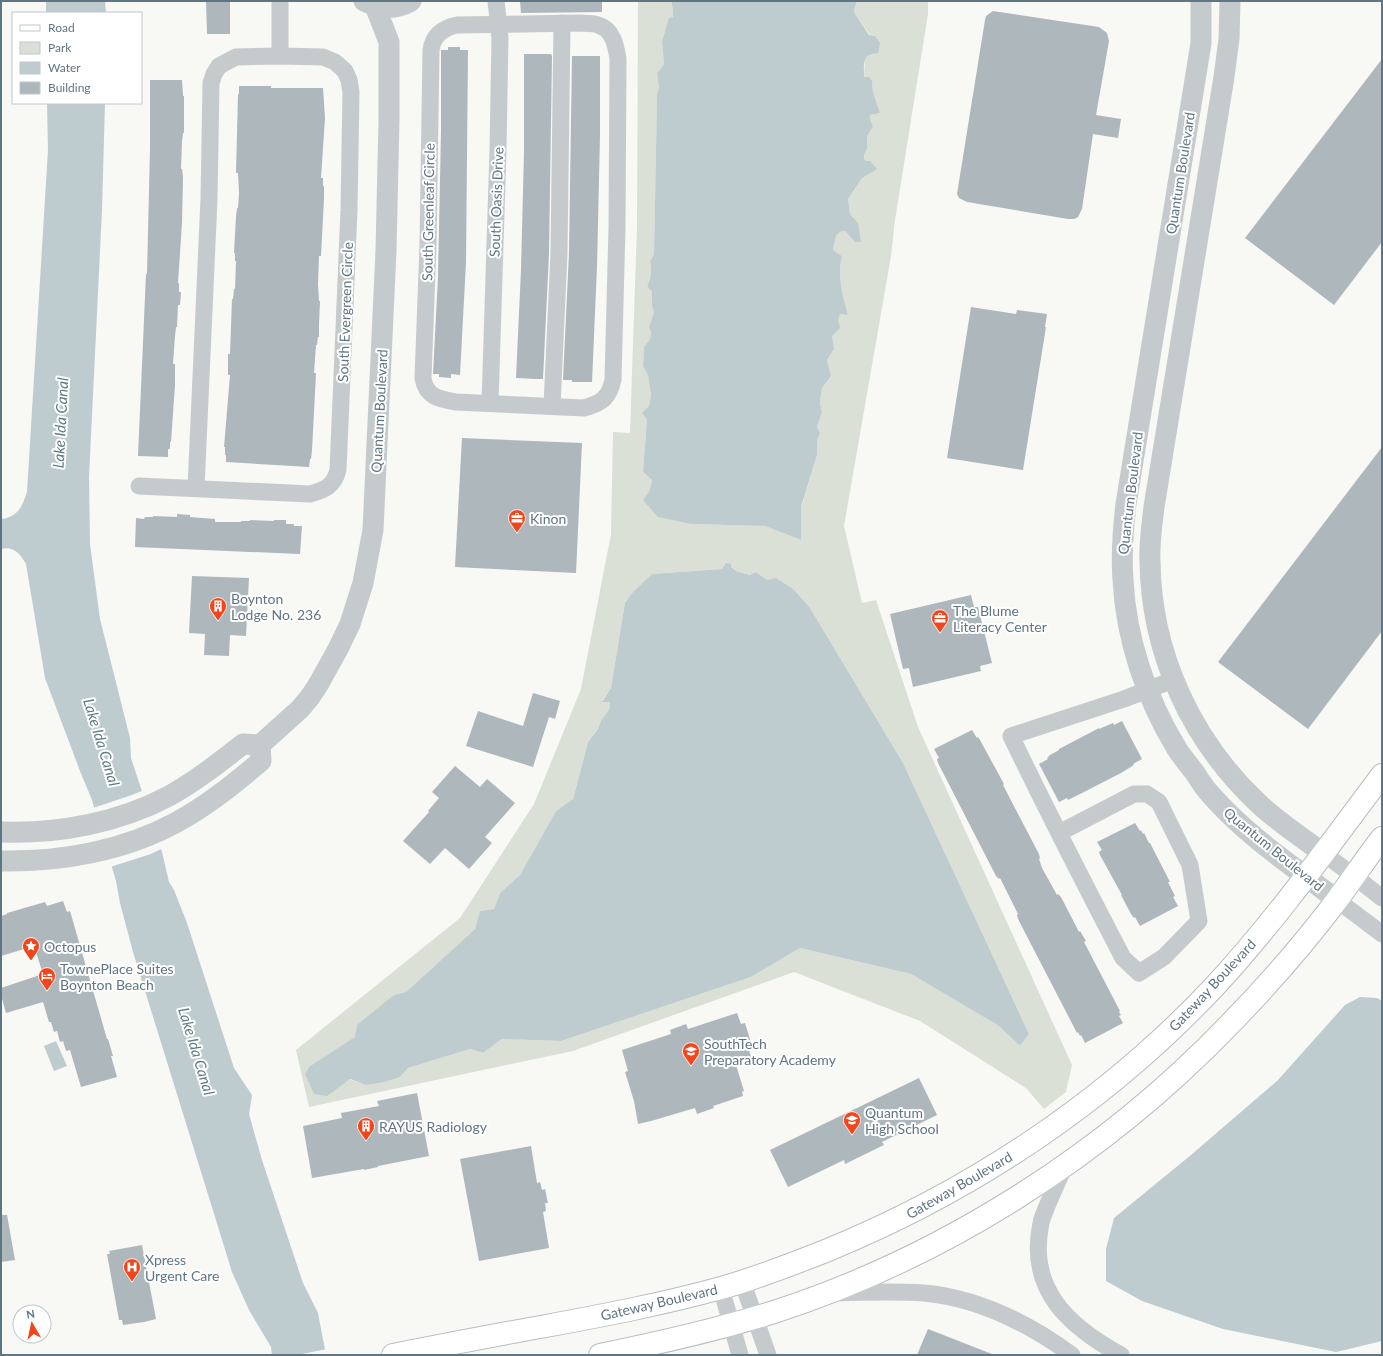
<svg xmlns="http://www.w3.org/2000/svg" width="1383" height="1356" font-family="Lato,sans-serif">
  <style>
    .green { fill: #dae0d5; fill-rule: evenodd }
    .water { fill: #becbcf }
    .pier { fill: #f8f8f5 }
    .building { fill: #aeb7bc }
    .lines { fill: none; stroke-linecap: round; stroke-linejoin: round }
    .secondary-casing { stroke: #b7bdc1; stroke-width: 24 }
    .minor { stroke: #c5cacd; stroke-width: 17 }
    .tertiary { stroke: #c5cacd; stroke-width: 21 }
    .secondary { stroke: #fff; stroke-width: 22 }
    .labels { text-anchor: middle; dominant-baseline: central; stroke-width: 4; stroke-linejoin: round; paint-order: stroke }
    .street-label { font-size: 14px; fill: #607582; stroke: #fff }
    .poi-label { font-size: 14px; fill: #607582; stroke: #fff; text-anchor: start }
    .water-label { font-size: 15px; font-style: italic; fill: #607b84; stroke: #fff }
  </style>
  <rect width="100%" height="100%" fill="#f8f8f5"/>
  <!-- green -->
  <path class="green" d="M638,1h33l2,9v7l-11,25 2,22 -7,9 2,15 -2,7 -3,159 -4,7c2,10 1,16 -3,25l5,6v14l2,6 -5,15 2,5 -1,7 -6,8 -1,19 5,9 3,20 -4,24 -4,53 9,8 -3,12 42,32 74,2 36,14v-32l16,-53v-14l3,-8 -3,-6 5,-15 -2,-9 2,-15 9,-12 -4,-16 7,-11 -2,-13 8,-23 8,2c-5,-20 -11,-40 -6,-59l-9,-6 3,-14 4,-4 5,-1 10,11 3,-19 -8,-9 -2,-15 14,-21 4,-17 -2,-2v-4l3,-6v-13l6,-9c-3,-5 -5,-9 -1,-13l8,-1 -7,-21 -1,-11 -8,-4 1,-18 6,-5 4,-18 -5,-1 -16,-23 1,-5 2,-6h71v13l-33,206 -4,36 -47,270 18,77 14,-3 42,127 154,338 -6,27 -22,17 -18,-21 -106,-67 -126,-49 -221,79 -264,56 -13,-57 164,-132 74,-114 47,-115 30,-155 2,-102 17,1 7,-207zM731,567l5,4 15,4 5,-3 11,8h4l39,28 93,155 126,271 -9,12 -21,-20 -88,-52 -111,-26 -49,29 -190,64 -59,-2 -19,14 -13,-4 -62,19 -8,9 -34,8 -56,-19 46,-29 38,-42 12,-3 69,-63 5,-18 14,-2 6,-16 20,-18 36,-64 17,-12 15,-57 10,-13 3,-9 8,-10 1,-8 -8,-1 9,-13 14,-85 6,-9 21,-20 70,-5z"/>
  <!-- water -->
  <g class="water">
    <path d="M46,1h59l1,12h-60z"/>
    <path d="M671,1h186l-2,6 -1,5 15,23 6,1 5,7 -2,10c-16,1 -14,11 -14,24h5l3,4 1,11 7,21 -4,1h-4c-4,4 -1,7 1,13l-6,9v13l-3,6v4l2,2h4l7,8 -15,9 -14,21 2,15 8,9 3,19h-6l-10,-11 -5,1 -4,4 -3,14 9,6c-5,19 1,40 6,59l-8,-1 -2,6 2,8 -8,8 2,13 -7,11 4,16 -9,12 -2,15 2,9 -5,15 3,6 -3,8v14l-16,52v33l-36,-14 -74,-2 -33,-7 -15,-17 6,-8 3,-12 -9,-8 4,-53 -5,-6 7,-7 2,-11 -3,-20 -5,-9 1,-19 6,-8 1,-7 -2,-5 5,-15 -2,-6v-14l-5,-6c4,-8 5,-15 3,-25l4,-7 3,-159 2,-7 -2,-15 7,-9 -2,-22 7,-24 4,-1v-7z"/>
    <path d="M47,103h58l-3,107 -13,267 1,67 10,75 30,119 1,20 31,94 7,30 5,8 13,33 47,145 18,27 -3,19 13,46 41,123 15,30 8,42h-54l-1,-8 -22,-37 -17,-38 -99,-320 -13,-49 -4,-22 -24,-81 -12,-29 -35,-93 -19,-114c-6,-10 -12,-18 -25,-15v-30c17,-2 21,-12 26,-27l21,-342z"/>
    <path d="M726,563l5,1v3l5,4 14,4 6,-3 11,8 9,-2 17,11 17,19 93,155 126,271 -9,12 -21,-20 -88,-52 -111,-26 -49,29 -190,64 -59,-2 -19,14 -13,-4 -62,19 -8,9 -16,5 -18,3 -16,-6 -23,17 -13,-2 -9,-20 5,-8 45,-29 2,-12 37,-30 12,-3 69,-63 5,-18 14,-2 6,-16 20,-18 36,-64 17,-12 15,-57 10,-13 3,-9 8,-10 1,-8h-8l9,-14 14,-85 6,-9 21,-20 70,-5z"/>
    <path d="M1360,997l17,1 5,3v340l-46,11 -113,-23 -81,-28 -36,-20v-32l8,-31 77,-63 87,-75 67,-75z"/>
    <path d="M56,1041l11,25 -13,5 -10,-25z"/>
  </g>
  <!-- pier -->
  <g class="pier">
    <path d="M144,790l19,58 -12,6 -41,13 -17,-59 39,-13z"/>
    <path d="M327,1349l1,6h-31z"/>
  </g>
  <!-- building -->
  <g class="building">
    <path d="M206,1h24v33h-23z"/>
    <path d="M520,1h82v11l-81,1z"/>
    <path d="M993,11l106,16 8,6 2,8 -13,74 25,4 -3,19 -25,-4 -11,75 -4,8 -4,2h-6l-101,-17 -8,-4 -2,-4 28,-174 1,-4z"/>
    <path d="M448,47h12v3h8l-2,212 -6,113 -9,-1v4l-12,-1v-3h-6l5,-97 3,-146v-81h7z"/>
    <path d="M524,54h27l1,2 -3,197 -6,126h-7l-20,-1 5,-108 3,-118z"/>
    <path d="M572,56h28v79l-3,132 -5,115h-20v-2h-9l6,-127z"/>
    <path d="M1382,59v183l-48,63 -89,-67z"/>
    <path d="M150,80h32l1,16h1v37h-1l-1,8 -1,28h1l1,8 -1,46 -4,60h1v9h2l-1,13h-2l-1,22h-1l-1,9 -2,28h2v21l-4,57h-1v7h-2v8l-30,-1 8,-182h1l3,-126z"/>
    <path d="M239,86h32v2h52l2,30 -4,60h2v8h1v13l-3,57h-2l-1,28 1,17h1l-1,23v13h-1l-1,8h-1l-2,28h2l-1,20 -3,57 -1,9h-1l-1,8 -83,-5v-7h-1v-8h-1l6,-72h-2v-21h2l2,-55h1l1,-10h1l1,-28h-1v-8h-1l2,-37 1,-8h1l1,-15 -1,-20h-2l2,-79h1z"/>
    <path d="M971,307l45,7 1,-4 30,4 -2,13h1l-23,143 -76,-12z"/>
    <path d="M462,438l120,5 -6,130 -121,-6z"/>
    <path d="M1382,447v184l-74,98 -90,-67z"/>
    <path d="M177,514l13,1v2l25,2v3h26v-1h9v-1l24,1v-1h12v4h8v2h8l-2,28 -165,-7 1,-29 8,1 1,-2h8v-1l24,1z"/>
    <path d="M192,576l57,2 -3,58 -16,-1 -1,21 -25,-1 1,-21 -16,-1z"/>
    <path d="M971,595l3,12h4l14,56 -12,3 1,5 -68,16 -4,-19 -6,1 -13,-55z"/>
    <path d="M533,693l27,8 -5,18 -6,-2 -16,50 -67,-21 12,-35 45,15z"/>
    <path d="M1122,721l20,38 -9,5 1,1 -13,8 -39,20 -14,7 -1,-2 -8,4 -20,-38 9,-5 -1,-1 3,-3 9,-5v-1l40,-21v1l14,-6 1,2z"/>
    <path d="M972,730l5,8 1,-1 2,3 24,44 -1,1 13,25 23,44 1,4 -1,1 3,9 15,27 1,-1 3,3 18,35 1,-1 6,10 -2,1 36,69 -1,1 2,3 -2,1 4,7 -38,20 -4,-8 -1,1 -2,-4 -1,1 -59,-114 -1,-4 1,-1 -18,-36 -1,1 -3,-3 -58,-113 -1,-4 2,-1 -5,-9z"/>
    <path d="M455,766l25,21 7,-8 28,24 -30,34 7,6 -23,26 -24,-21 -15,16 -27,-23 26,-29 -1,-1 11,-13 -7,-6z"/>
    <path d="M1135,823l5,8 1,-1 2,4 1,-1 5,10h1l20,39h-2l7,14 -2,1 5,9 -38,20 -5,-9 -1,1 -3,-4 -10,-19h1l-22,-40 -1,-3 3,-2 -5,-8z"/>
    <path d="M63,901l4,11 3,-1 37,128h1l5,17h-2l6,21 -36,10 -11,-37 -4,1 -3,-10 -3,1 -3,-11 -3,1 -3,-10h-2l-6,-20 -37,11 -5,-18v-7l42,-14 -9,-28 -33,10v-40l6,-2v-1l38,-11 2,4z"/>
    <path d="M737,1013l4,11 4,-1 8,26 -4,1 3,10 -16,5 8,26 -2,1 1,4 -30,10 1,2 -17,6 -2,-6 -44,13 -13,3 -4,-23 -9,-29 3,-1 -6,-21 49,-16 -1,-4 16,-6 2,5z"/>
    <path d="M919,1078l18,37 -55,27 2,3 -39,19 -1,-4 -56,27 -18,-37z"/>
    <path d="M417,1093l12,63 -51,10v1l-14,3v-1l-52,9 -9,-52 39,-8 -1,-5 38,-7 -2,-5z"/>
    <path d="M531,1146l6,37 3,-1 2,8 3,-1 3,14h-3l1,8 -3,1 6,36 -70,13 -19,-102z"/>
    <path d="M1,1215h6l8,45 -14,2z"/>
    <path d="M142,1245l14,74 -12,3 -21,3 -1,-5h-3l-12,-66h3l-1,-3z"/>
    <path d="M928,1329l64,25v1h-75z"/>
  </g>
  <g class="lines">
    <!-- secondary casing -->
    <g class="secondary-casing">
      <g id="secondary">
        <path d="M393,1355c51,-10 102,-20 153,-29 59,-11 117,-22 175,-38 36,-10 72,-24 107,-38 146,-60 279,-149 387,-264 61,-66 113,-139 167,-211"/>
        <path d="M600,1355c59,-12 117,-25 174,-43 170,-55 331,-158 455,-287 38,-39 75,-81 108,-125 15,-20 29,-42 45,-62"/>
      </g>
    </g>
    <!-- minor -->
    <g class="minor">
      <path d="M582,23c5,1 12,0 16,2 15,4 18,21 20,34l-1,168 -4,153c-4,18 -11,23 -29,28l-128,-6c-17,-3 -30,-5 -33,-24l5,-133 3,-195c2,-15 12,-22 26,-25z"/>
      <path d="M280,56v-55"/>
      <path d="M490,403l8,-253 2,-112 -4,-37"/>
      <path d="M552,406l7,-153 3,-230"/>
      <path d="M139,486l171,8c15,-4 24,-8 28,-24l11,-260 2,-118 -2,-12 -4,-9 -10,-9 -12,-5 -43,-1 -44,1 -17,9 -5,8 -3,9 -2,116 -13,289"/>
      <path d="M1059,833l75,-39h13l12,8 31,63 9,56 -35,36 -25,16 -16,-15c-38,-73 -76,-147 -112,-222l113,-37 49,-19"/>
      <path d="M1323,853l31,23 28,22"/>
      <path d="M1337,900l45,34"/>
      <path d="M1066,1164c-7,14 -13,28 -19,42 -2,6 -5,11 -6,17 -14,66 27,103 80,132"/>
      <path d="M742,1281l26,74"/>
      <path d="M721,1288l19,67"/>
      <path d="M835,1293c29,-1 59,-2 89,0 54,5 104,30 148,62"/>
    </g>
    <!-- tertiary -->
    <g class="tertiary">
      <path d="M364,1c17,8 31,9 47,0"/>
      <path d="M1201,1v42l-5,31 -70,430c-3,26 -5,51 -3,76 3,59 23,118 54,169 5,8 12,16 18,24 5,8 10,16 16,22 36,41 83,72 126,105"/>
      <path d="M1230,1l-1,38 -5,38 -70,430c-2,18 -5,36 -4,54 1,92 41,179 108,242 20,19 43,34 65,50"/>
      <path d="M1,832c57,2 117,-9 168,-36 27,-15 51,-34 74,-52l17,1 40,-36 10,-12 8,-12 20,-36 12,-25 13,-41 10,-53 13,-279 3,-131v-78l-14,-36"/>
      <path d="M1,861c60,1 123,-10 176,-39 31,-17 57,-38 84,-61l-1,-16"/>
    </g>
    <!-- secondary -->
    <use href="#secondary" class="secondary"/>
  </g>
  <!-- icons -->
  <defs>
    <g id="office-pin" transform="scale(0.9)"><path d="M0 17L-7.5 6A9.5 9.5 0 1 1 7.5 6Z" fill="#f1451b" stroke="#fff"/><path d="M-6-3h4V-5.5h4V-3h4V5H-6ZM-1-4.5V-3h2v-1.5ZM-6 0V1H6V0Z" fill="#fff"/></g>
    <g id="building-pin" transform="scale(0.9)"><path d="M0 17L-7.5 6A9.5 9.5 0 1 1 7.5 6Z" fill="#f1451b" stroke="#fff"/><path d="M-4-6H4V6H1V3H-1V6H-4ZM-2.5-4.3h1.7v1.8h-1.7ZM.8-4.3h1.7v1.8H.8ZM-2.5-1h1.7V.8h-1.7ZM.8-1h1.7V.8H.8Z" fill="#fff"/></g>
    <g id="sight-pin" transform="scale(0.9)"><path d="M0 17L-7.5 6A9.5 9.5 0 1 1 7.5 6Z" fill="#f1451b" stroke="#fff"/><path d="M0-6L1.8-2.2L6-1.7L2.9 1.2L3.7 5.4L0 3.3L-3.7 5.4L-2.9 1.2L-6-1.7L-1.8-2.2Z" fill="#fff"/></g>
    <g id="hotel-pin" transform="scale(0.9)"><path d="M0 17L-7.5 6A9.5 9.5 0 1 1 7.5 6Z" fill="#f1451b" stroke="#fff"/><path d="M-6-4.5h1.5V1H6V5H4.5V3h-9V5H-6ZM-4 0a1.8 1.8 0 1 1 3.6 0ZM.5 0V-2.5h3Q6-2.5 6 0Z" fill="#fff"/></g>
    <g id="school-pin" transform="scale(0.9)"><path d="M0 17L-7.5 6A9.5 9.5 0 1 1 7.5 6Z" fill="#f1451b" stroke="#fff"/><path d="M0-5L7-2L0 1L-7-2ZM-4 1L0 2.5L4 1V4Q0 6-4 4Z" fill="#fff"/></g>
    <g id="hospital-pin" transform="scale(0.9)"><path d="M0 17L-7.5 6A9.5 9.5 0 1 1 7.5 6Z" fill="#f1451b" stroke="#fff"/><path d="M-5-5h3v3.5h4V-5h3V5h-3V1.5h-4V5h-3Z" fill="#fff"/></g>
  </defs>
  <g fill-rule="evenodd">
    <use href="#office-pin" x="517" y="518"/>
    <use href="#building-pin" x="218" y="606"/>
    <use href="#office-pin" x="940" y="618"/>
    <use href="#sight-pin" x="31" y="946"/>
    <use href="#hotel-pin" x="47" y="976"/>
    <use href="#school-pin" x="691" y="1051"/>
    <use href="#school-pin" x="852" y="1120"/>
    <use href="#building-pin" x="366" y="1126"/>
    <use href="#hospital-pin" x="132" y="1267"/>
  </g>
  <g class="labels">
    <!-- street labels -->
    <g class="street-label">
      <text transform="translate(1180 173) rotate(-81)">Quantum Boulevard</text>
      <text transform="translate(496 202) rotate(-88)">South Oasis Drive</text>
      <text transform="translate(428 212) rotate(-89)">South Greenleaf Circle</text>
      <text transform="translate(345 312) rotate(-88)">South Evergreen Circle</text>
      <text transform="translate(379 411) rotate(-87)">Quantum Boulevard</text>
      <text transform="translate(1130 493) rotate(-83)">Quantum Boulevard</text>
      <text transform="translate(1274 849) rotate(39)">Quantum Boulevard</text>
      <text transform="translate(1212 985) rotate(-47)">Gateway Boulevard</text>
      <text transform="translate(959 1185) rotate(-30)">Gateway Boulevard</text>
      <text transform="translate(659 1302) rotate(-13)">Gateway Boulevard</text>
    </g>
    <!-- poi labels -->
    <g class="poi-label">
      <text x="530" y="518">Kinon</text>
      <text x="231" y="598">Boynton<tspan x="231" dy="16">Lodge No. 236</tspan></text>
      <text x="953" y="610">The Blume<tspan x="953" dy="16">Literacy Center</tspan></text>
      <text x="44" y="946">Octopus</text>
      <text x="60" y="968">TownePlace Suites<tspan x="60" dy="16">Boynton Beach</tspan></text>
      <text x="704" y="1043">SouthTech<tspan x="704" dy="16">Preparatory Academy</tspan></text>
      <text x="865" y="1112">Quantum<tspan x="865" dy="16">High School</tspan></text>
      <text x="379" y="1126">RAYUS Radiology</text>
      <text x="145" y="1259">Xpress<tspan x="145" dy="16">Urgent Care</tspan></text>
    </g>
    <!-- water labels -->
    <g class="water-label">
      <text transform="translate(60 423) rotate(-87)">Lake Ida Canal</text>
      <text transform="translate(102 742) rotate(73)">Lake Ida Canal</text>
      <text transform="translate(197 1051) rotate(73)">Lake Ida Canal</text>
    </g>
  </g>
  <!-- border -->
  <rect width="1383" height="1356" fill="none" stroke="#607582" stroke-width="4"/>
  <!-- legend -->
  <rect x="12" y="12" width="130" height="92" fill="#ffffff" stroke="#bfc8cd"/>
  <rect x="20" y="25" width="20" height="6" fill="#ffffff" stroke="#bfc8cd"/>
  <text x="48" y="32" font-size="12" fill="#607582">Road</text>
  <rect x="20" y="42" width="20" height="12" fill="#dae0d5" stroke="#bfc8cd"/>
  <text x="48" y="52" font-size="12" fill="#607582">Park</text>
  <rect x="20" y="62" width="20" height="12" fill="#becbcf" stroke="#bfc8cd"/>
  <text x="48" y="72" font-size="12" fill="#607582">Water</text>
  <rect x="20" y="82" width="20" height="12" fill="#aeb7bc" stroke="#bfc8cd"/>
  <text x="48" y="92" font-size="12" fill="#607582">Building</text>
  <!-- north arrow -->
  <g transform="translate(32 1324) rotate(351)"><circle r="19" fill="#ffffff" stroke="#bfc8cd"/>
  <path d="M0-3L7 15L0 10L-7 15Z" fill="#f1451b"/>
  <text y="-6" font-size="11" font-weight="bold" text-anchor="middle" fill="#607582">N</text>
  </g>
</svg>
